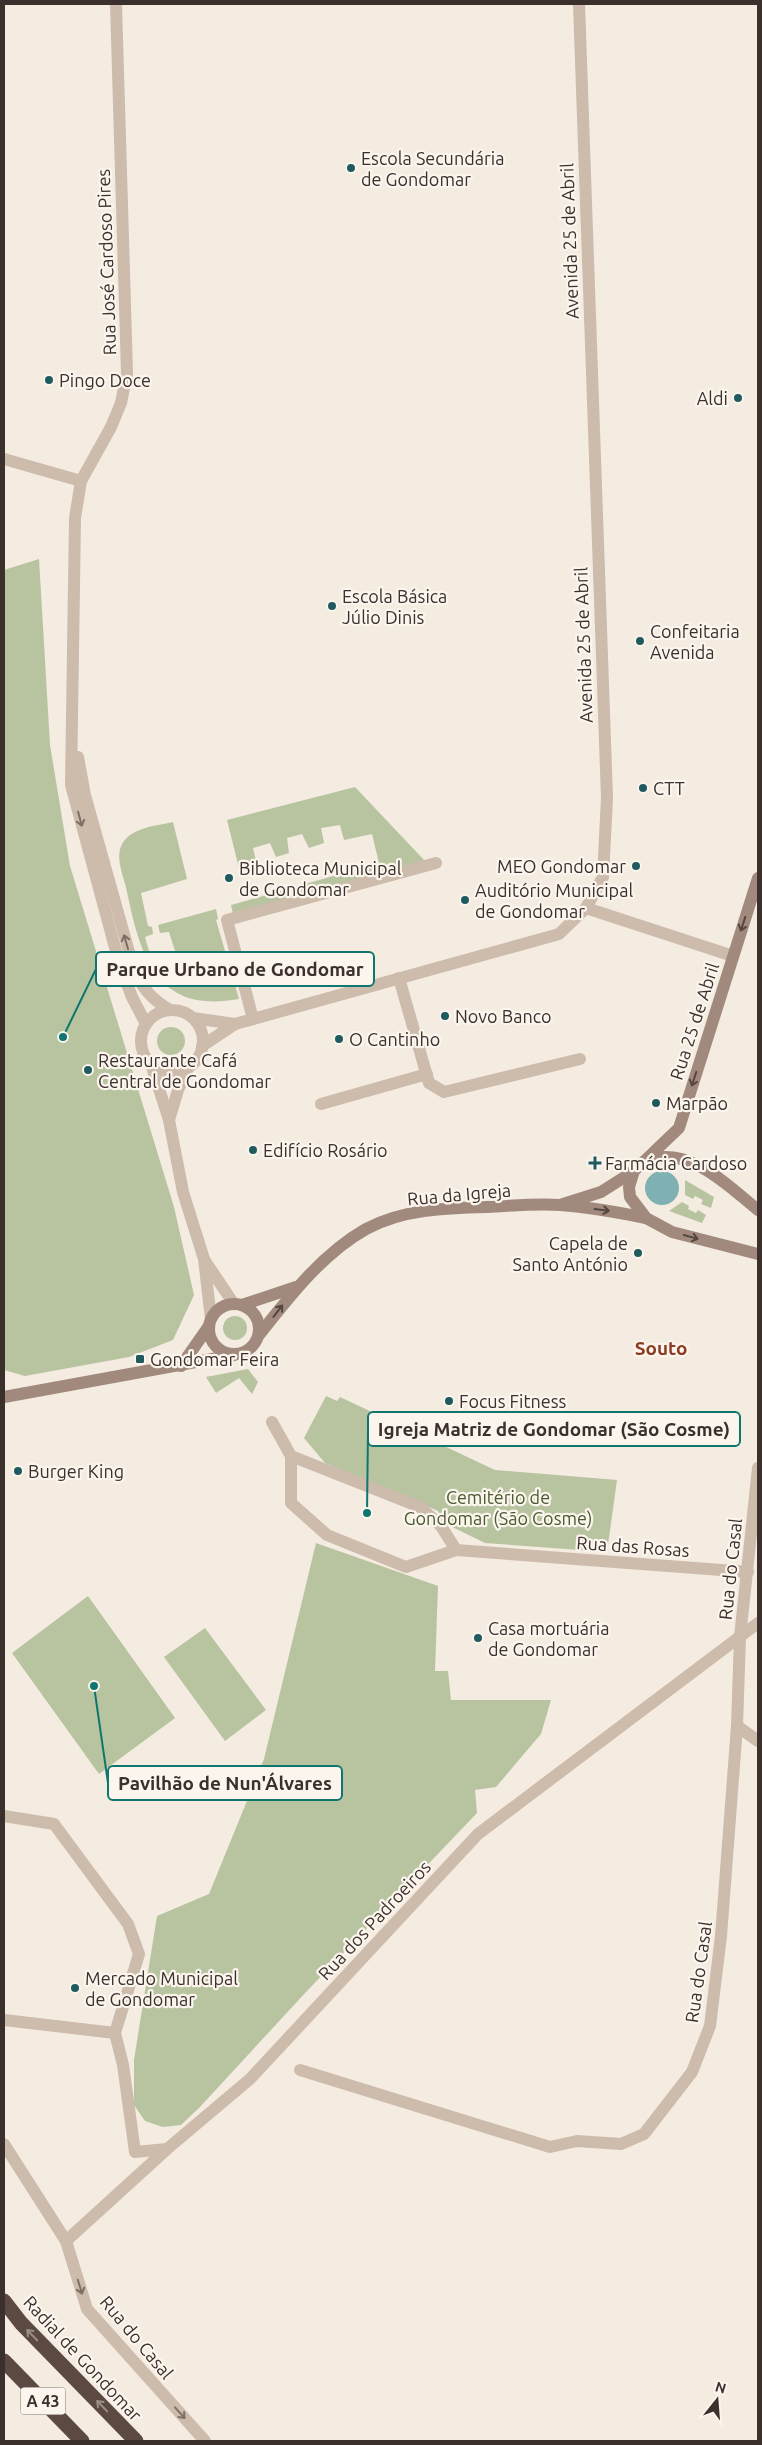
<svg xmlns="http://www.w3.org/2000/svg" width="762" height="2445" font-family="Ubuntu,sans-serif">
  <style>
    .green { fill: #b8c4a0 }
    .water { fill: #7fb0b2 }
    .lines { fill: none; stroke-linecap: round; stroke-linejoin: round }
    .pedestrian { stroke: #cdbbac; stroke-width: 12 }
    .minor { stroke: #cdbbac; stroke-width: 12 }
    .secondary { stroke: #a18a7d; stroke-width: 12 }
    .motorway { stroke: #5c4a42; stroke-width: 15 }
    .oneway { stroke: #7d6f65 }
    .oneway2 { stroke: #544640 }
    .oneway3 { stroke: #9c8e87 }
    .poi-dot { fill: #1f5a5e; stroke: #fbf5ee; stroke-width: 2 }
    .labels { text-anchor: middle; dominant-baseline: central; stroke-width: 4.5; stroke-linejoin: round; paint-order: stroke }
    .shield { fill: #fbf5ee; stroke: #756b66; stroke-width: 1 }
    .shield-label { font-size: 16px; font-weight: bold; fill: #3b302b }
    .poi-label { font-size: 18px; fill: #3b302b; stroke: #fbf5ee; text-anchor: start }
    .street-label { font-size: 18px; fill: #3b302b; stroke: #fbf5ee }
    .park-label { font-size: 18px; fill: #4a5a2e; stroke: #fbf5ee }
    .neighbourhood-label { font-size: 19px; font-weight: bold; fill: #8c3b22; stroke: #fbf5ee }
    .leader { fill: none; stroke: #0f766e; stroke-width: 2 }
    .callout-dot { fill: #0f766e; stroke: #fbf5ee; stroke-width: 2 }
    .callout { fill: #fbf5ee; stroke: #0f766e; stroke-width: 2 }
    .callout-label { font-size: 19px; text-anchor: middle; font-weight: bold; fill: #3b302b }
  </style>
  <rect width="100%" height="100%" fill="#f4ebe1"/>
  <!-- green -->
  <g class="green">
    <path d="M39,559l11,186 20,121 104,341 20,88 -21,45 -44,17 -104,19 -21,-6v-800z"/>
    <path d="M355,787l70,74 -192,53 -2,-9 148,-42 -7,-29 -28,6 -4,-15 -19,3 3,15 -15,5 -7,-14 -15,4 2,15 -13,4 -6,-14 -17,5 4,17 -18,3 -12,-48z"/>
    <path d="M173,822l14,57 -46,14 7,33 4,1 1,7 -8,3 7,25 24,-8 -7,-22 -9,1 -2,-8 58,-16 2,10 -2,1 23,79c-82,15 -98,-41 -112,-107 -3,-17 -14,-36 -3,-51 11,-14 32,-15 49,-19z"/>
    <circle cx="171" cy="1041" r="14"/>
    <path d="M685,1180l29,17 -3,11 -10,-4 2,-4 -8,-4 -2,3 -8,-4z"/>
    <path d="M682,1202l7,4 -1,3 8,4 2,-3 8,5 -4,8 -33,-12z"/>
    <circle cx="235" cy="1328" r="12"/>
    <path d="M248,1369l10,13 -6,12 -13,-16 -23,15 -10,-16z"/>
    <path d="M326,1396l11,5 3,-4 155,73 122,10 -10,72 -122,-9 -41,-20 -6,-12 -113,-48 -21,-25z"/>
    <path d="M316,1543l122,43 -3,85h13l3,29h100l-10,34 -45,53 -21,3 2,23 -171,179 -107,116 -18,17 -18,2 -18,-6 -11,-16v-45l23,-144 52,-22 55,-135z"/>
    <path d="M88,1596l87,122 -76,56 -87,-121z"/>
    <path d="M205,1628l61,82 -41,31 -61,-84z"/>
  </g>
  <!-- water -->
  <circle class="water" cx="662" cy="1188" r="17"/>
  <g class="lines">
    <!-- pedestrian -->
    <g class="pedestrian">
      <path d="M586,908l147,48"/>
      <path d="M253,1019l-26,-99 209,-57"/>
      <path d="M272,1422l19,34v47l36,32 79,32 50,-17 -15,-24 -21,-19 -129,-51"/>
    </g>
    <!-- minor -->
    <g class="minor">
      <path d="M116,4l11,369 -6,30 -10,24 -30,54 -6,37 -4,267 49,181 12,31 14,27"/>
      <path d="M4,459l77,22"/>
      <path d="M78,757l7,38 48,171c7,20 18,33 37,44"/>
      <path d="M399,978l30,105 15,9 136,-33"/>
      <circle cx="172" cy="1041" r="31"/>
      <path d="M193,1018l42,6"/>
      <path d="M202,1046l33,-22 324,-90 27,-26 17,-31 4,-79 -28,-794"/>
      <path d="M151,1064l18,56 14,72 21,67 7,60"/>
      <path d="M321,1104l106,-30"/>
      <path d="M169,1120l9,-30 11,-24"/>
      <path d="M205,1261l29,43"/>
      <path d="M456,1550l292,22"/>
      <path d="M737,1726l21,15"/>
      <path d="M4,1816l50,8 74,100 11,30 -24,79"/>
      <path d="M4,2020l111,13"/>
      <path d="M115,2033l8,32 12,87 32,-3"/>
      <path d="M300,2070l250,77 27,-6 44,3 23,-10 48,-62 18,-46 11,-90 16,-210 3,-89 18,-169"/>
      <path d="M4,2144l62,97 101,-92 83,-70 228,-245 280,-211"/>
      <path d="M66,2241l21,68 118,132"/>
    </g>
    <!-- secondary -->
    <g class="secondary">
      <path d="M758,878l-79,250 -45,43 -5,16 1,10 16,21 26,14 86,22"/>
      <path d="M645,1161c43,-17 82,24 113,49"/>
      <path d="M563,1204l38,-12 33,-21"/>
      <circle cx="234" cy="1329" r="25"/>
      <path d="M242,1305l54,-18"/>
      <path d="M259,1335c31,-39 63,-81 107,-106 37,-20 81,-21 122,-22 23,-1 48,-4 72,-2 29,2 57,7 86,13"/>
      <path d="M181,1366l28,-40"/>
      <path d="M4,1397l230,-42"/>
    </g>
    <!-- motorway -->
    <g class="motorway">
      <path d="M4,2301l17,22 115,118"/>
      <path d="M4,2361l78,80"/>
    </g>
  </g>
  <!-- one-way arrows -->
  <defs><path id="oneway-shaft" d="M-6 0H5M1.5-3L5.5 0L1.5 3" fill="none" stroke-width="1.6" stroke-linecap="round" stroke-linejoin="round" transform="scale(1.25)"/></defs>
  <g class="oneway">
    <use href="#oneway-shaft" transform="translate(80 819) rotate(75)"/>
    <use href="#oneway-shaft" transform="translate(126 942) rotate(-106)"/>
    <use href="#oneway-shaft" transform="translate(80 2287) rotate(73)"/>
    <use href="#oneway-shaft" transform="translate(180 2413) rotate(48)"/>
  </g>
  <g class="oneway2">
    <use href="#oneway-shaft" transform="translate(743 924) rotate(108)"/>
    <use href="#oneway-shaft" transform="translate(694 1079) rotate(108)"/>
    <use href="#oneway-shaft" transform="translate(602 1210) rotate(7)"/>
    <use href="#oneway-shaft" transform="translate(691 1237) rotate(15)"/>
    <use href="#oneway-shaft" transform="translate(278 1311) rotate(-52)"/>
  </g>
  <g class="oneway3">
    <use href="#oneway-shaft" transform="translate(32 2335) rotate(-134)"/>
    <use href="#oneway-shaft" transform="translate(102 2406) rotate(-134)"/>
  </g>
  <!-- markers -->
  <g class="poi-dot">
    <circle cx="351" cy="168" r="5"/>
    <circle cx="49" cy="380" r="5"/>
    <circle cx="738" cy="398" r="5"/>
    <circle cx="332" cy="606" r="5"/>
    <circle cx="640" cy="641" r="5"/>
    <circle cx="643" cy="788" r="5"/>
    <circle cx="636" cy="866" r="5"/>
    <circle cx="229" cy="878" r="5"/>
    <circle cx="465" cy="900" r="5"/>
    <circle cx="445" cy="1016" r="5"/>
    <circle cx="339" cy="1039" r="5"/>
    <circle cx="88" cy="1070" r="5"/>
    <circle cx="656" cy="1103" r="5"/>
    <circle cx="253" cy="1150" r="5"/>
    <path d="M592.5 1155.5h5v5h5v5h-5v5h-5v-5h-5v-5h5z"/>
    <circle cx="638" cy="1253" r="5"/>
    <rect x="135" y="1354" width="10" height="10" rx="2.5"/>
    <circle cx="449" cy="1401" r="5"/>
    <circle cx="18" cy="1471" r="5"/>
    <circle cx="478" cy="1638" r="5"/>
    <circle cx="75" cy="1988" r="5"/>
  </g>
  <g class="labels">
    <!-- shield labels -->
    <rect class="shield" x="20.5" y="2387.5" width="45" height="27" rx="4"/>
    <g class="shield-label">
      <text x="43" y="2401">A 43</text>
    </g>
    <!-- poi labels -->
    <g class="poi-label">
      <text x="361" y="158">Escola Secundária<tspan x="361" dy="21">de Gondomar</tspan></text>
      <text x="59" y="380">Pingo Doce</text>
      <text x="728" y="398" text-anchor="end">Aldi</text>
      <text x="342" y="596">Escola Básica<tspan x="342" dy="21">Júlio Dinis</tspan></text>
      <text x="650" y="631">Confeitaria<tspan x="650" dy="21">Avenida</tspan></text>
      <text x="653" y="788">CTT</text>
      <text x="626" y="866" text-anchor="end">MEO Gondomar</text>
      <text x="239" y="868">Biblioteca Municipal<tspan x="239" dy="21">de Gondomar</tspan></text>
      <text x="475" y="890">Auditório Municipal<tspan x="475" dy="21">de Gondomar</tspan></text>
      <text x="455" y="1016">Novo Banco</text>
      <text x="349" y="1039">O Cantinho</text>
      <text x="98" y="1060">Restaurante Cafá<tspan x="98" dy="21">Central de Gondomar</tspan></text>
      <text x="666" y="1103">Marpão</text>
      <text x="263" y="1150">Edifício Rosário</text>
      <text x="605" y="1163">Farmácia Cardoso</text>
      <text x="628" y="1243" text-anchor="end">Capela de<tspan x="628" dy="21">Santo António</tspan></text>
      <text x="150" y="1359">Gondomar Feira</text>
      <text x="459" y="1401">Focus Fitness</text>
      <text x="28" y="1471">Burger King</text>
      <text x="488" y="1628">Casa mortuária<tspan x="488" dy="21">de Gondomar</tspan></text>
      <text x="85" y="1978">Mercado Municipal<tspan x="85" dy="21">de Gondomar</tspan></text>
    </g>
    <!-- street labels -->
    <g class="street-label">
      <text transform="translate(569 241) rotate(-92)">Avenida 25 de Abril</text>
      <text transform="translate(106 262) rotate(-92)">Rua José Cardoso Pires</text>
      <text transform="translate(583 645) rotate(-92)">Avenida 25 de Abril</text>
      <text transform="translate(694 1021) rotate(-72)">Rua 25 de Abril</text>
      <text transform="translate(459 1194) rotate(-5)">Rua da Igreja</text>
      <text transform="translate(633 1546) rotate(4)">Rua das Rosas</text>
      <text transform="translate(730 1569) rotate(-84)">Rua do Casal</text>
      <text transform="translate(374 1920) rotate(-47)">Rua dos Padroeiros</text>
      <text transform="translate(698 1972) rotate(-82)">Rua do Casal</text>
      <text transform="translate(137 2337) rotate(50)">Rua do Casal</text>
      <text transform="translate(83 2358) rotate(47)">Radial de Gondomar</text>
    </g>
    <!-- park labels -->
    <g class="park-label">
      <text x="498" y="1497">Cemitério de<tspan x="498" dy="21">Gondomar (São Cosme)</tspan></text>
    </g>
    <!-- neighbourhood labels -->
    <g class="neighbourhood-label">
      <text x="661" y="1348">Souto</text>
    </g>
  </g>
  <!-- callouts -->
  <path class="leader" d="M63 1037L96 969M367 1513L368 1429M94 1686L108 1783"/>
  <g class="callout-dot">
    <circle cx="63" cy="1037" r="5"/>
    <circle cx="367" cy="1513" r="5"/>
    <circle cx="94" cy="1686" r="5"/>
  </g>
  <g class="callout">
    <rect x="96" y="952" width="278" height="34" rx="5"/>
    <rect x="368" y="1412" width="372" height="34" rx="5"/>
    <rect x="108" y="1766" width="234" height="34" rx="5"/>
  </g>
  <g class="callout-label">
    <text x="235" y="976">Parque Urbano de Gondomar</text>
    <text x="554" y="1436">Igreja Matriz de Gondomar (São Cosme)</text>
    <text x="225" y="1790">Pavilhão de Nun'Álvares</text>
  </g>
  <!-- border -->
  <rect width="762" height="2445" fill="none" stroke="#3b302b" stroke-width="10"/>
  <!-- north arrow -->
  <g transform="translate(717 2400) rotate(17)" stroke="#fbf5ee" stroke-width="4" paint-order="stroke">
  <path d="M0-4L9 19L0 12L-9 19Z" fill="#3b302b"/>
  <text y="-8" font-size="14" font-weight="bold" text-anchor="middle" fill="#3b302b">N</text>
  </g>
</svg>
